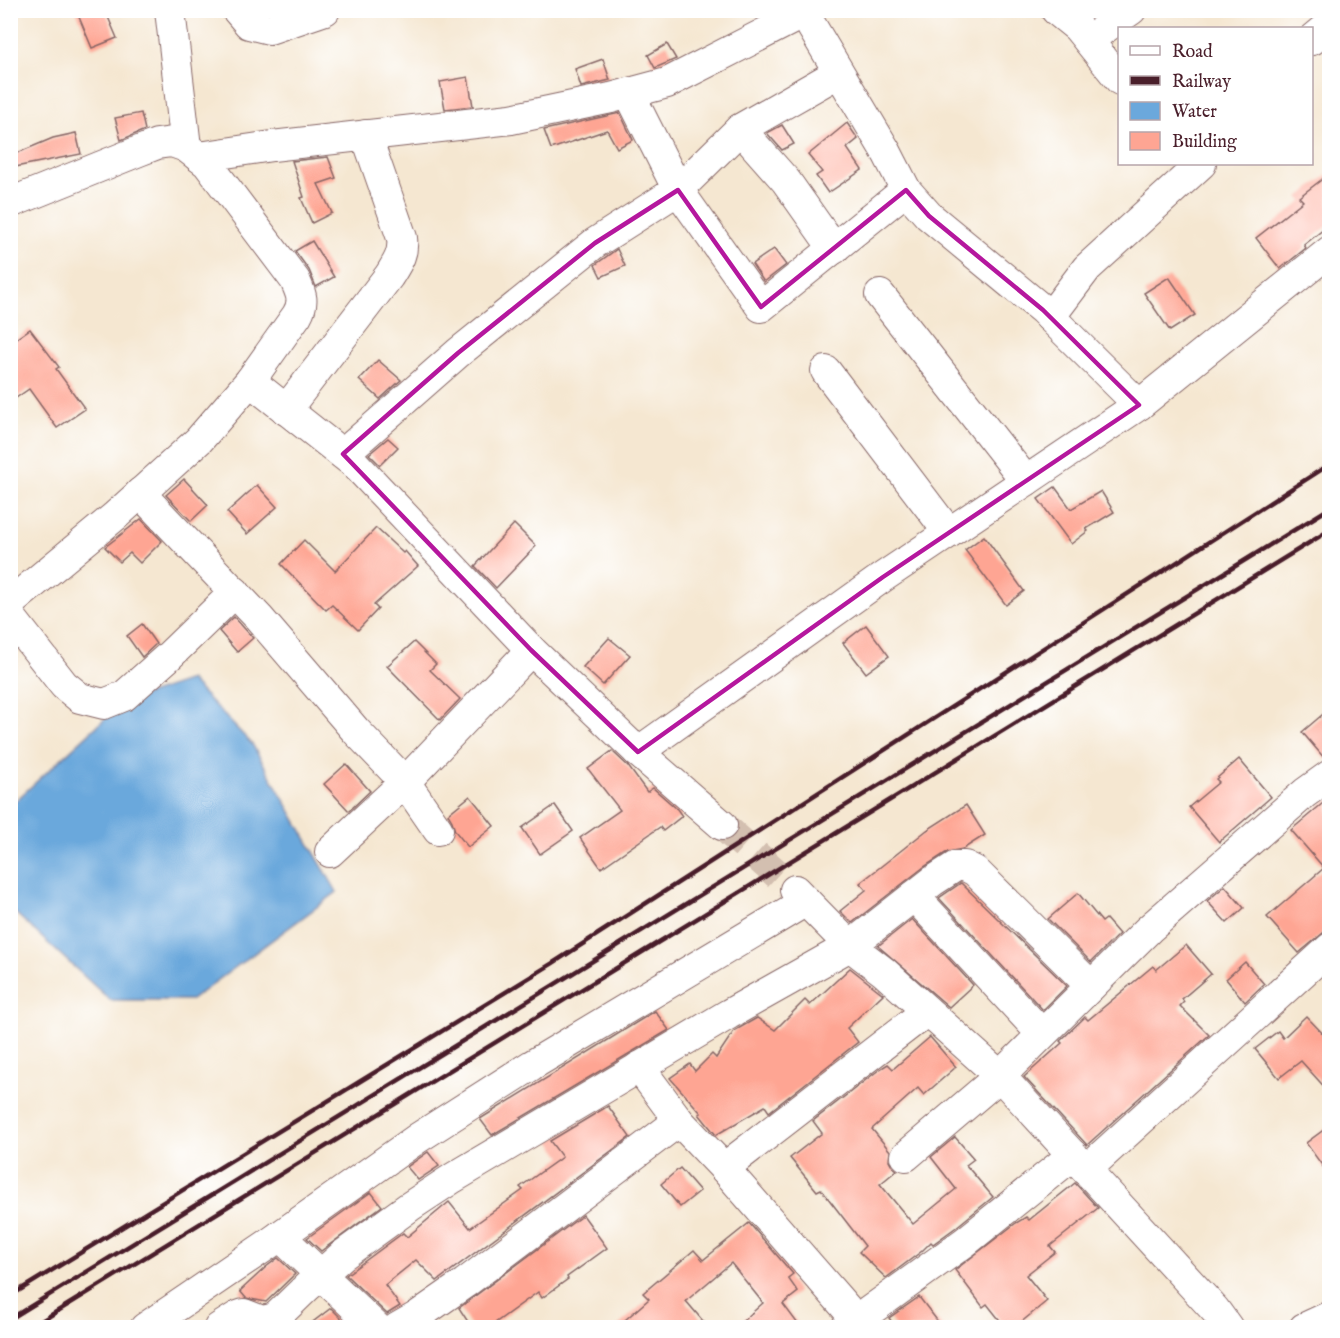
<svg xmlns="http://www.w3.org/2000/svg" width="1340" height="1338" font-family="'IM FELL English',serif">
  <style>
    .water { fill: #6ba8dc; stroke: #5a6484; stroke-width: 1.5 }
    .building { fill: #fea593 }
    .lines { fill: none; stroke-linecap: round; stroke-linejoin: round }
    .street-tunnel { stroke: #d3bfb0; stroke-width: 30; stroke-dasharray: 30 15; stroke-linecap: butt }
    .street-casing { stroke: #866565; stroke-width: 32 }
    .street { stroke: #fff; stroke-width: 30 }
    .rail { stroke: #4a1f2b; stroke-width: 4.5 }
    .marked { fill: none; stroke: #b5179e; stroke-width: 4.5; stroke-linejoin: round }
  </style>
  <rect width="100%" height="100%" fill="#fff"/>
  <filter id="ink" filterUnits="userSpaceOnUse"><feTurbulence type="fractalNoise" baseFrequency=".0167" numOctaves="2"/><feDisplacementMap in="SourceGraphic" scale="12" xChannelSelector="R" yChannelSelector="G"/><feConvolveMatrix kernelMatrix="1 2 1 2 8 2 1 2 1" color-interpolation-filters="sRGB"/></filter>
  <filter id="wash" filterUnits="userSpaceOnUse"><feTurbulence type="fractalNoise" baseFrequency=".008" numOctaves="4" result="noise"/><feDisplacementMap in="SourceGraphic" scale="24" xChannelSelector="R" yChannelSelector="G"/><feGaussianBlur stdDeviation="1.35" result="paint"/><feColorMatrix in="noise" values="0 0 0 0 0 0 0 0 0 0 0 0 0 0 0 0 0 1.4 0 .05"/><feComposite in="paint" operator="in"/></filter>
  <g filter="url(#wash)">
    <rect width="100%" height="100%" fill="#f5e7d1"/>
    <!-- water -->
    <path class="water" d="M190,680l62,64 85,148 -146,108h-81l-99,-91v-104l111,-102z"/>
    <g id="blocks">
      <!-- building -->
      <g class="building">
        <path d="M76,10h29l12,28 -25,10z"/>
        <path d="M667,44l9,15 -21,9 -7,-13z"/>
        <path d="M603,59l7,21 -29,7 -6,-18z"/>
        <path d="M468,77l5,29 -28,3 -5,-27z"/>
        <path d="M141,113l4,17 -24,10 -6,-22z"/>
        <path d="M620,113l13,27 -16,8 -10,-18 -56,19 -7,-19z"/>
        <path d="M847,123l11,16 -11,9 15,22 -34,23 -12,-17 6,-4 -14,-17z"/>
        <path d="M782,125l12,19 -12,6 -15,-17z"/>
        <path d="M76,133l5,21 -71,14v-12l43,-18z"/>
        <path d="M328,157l8,21 -18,6 14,29 -20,10 -11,-25 3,-1 -12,-36z"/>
        <path d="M1329,174v51l-25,20 2,3 -26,21 -24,-31 47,-37 -4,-4z"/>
        <path d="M312,241l22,36 -18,10 -7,-17 -14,-19z"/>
        <path d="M617,249l8,17 -24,11 -6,-12z"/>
        <path d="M774,249l12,16 -22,17 -12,-18z"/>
        <path d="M1169,277l26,38 -25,16 -26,-38z"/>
        <path d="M30,329l29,38 -3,2 29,40 -28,19 -28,-39 -19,13v-59z"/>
        <path d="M378,360l23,20 -21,19 -21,-19z"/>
        <path d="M388,438l10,9 -18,18 -11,-11z"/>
        <path d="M184,479l24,26 -17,16 -25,-26z"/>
        <path d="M257,485l20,22 -30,27 -20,-22z"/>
        <path d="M1055,487l16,22 30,-18 13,21 -28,17 2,2 -17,13 -33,-45z"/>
        <path d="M141,519l21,22 -22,22 -10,-10 -10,9 -15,-15z"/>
        <path d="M514,524l22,22 -40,42 -21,-22z"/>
        <path d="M376,528l27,25 2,-2 13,15 -44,39 4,4 -20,21 -26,-25 -6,5 -45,-46 23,-24 31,31z"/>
        <path d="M984,536l40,55 -18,14 -41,-55z"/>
        <path d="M234,617l19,21 -16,14 -18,-21z"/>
        <path d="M142,624l14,20 -14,13 -15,-21z"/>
        <path d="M866,625l23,31 -23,17 -23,-30z"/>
        <path d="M609,638l21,17 -27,30 -20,-18z"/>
        <path d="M414,642l22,22 -6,6 30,29 -20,21 -53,-54z"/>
        <path d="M1329,709v49l-4,1 -23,-27z"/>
        <path d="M612,751l16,15 19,26 6,-4 24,21 5,7 -19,15 -3,-4 -59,41 -21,-30 40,-28 -32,-41z"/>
        <path d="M1239,759l32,38 -52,45 -30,-35 30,-25 -3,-3z"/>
        <path d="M346,764l24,27 -21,20 -25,-27z"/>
        <path d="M470,796l24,30 -26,21 -13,-16 -3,-10 -4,-7z"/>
        <path d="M1329,798v130l-30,25 -32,-36 57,-49 -33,-38z"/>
        <path d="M555,805l18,26 -33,23 -18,-26z"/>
        <path d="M966,805l19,30 -22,14 -16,3 -23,15 -72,56 -12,-12 26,-21 -6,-7 67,-53z"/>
        <path d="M961,883l106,103 -24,24 -104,-112z"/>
        <path d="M1225,886l19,22 -17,15 -20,-22z"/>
        <path d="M1078,893l24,29 4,-3 13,15 -28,28 -43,-43z"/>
        <path d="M912,919l61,66 -24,22 -71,-61z"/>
        <path d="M1186,945l25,29 -29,25 2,3 -4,4 29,29 -122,110 -63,-68 38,-34 -2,-2 25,-24 3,3 65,-54 3,4z"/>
        <path d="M1245,962l19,22 -19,18 -19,-23z"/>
        <path d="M850,968l33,26 -36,34 11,14 -89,70 -4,-6 -49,29 -17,-21 2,-1 -31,-35 20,-14 5,7 17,-17 4,4 18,-27 23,-13 18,12 30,-30 5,5z"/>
        <path d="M655,1011l14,19 -177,105 -12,-16z"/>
        <path d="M1306,1016l23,24v52l-28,-31 -22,17 -24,-29 23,-18 5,7z"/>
        <path d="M930,1037l26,30 -32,28 -6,-7 -46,41 18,22 -1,9 4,7 4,3 -17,14 33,40 43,-35 -25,-32 24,-20 19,22 -8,6 27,32 -38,31 -22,16 -2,-2 -9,9 -36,27 -27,-26 6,-6 -44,-57 -4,2 -27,-33 32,-25 -9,-12 67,-52 8,-5 5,5z"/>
        <path d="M608,1106l22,31 -193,144 -21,-21 -31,25 15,21 -13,8 -41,-39 57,-42 4,4 42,-35 21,26 53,-38 -3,-3 42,-30 -12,-16z"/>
        <path d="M1329,1126v49l-23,-32z"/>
        <path d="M428,1152l11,14 -21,14 -11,-13z"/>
        <path d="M680,1168l20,23 -20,16 -19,-23z"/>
        <path d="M1075,1183l23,25 -48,38 5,6 -29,23 21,26 -33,27h-8l-19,-24 -4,3 -28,-37 61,-47 10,-6 3,3z"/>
        <path d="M371,1192l11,14 -61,45 -14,-13z"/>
        <path d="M583,1215l24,33 -40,29 1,2 -26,19 -4,-6 -50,36h-16l-13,-20z"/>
        <path d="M749,1223l44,51 -5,4 10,14 -15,12 18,24h-66l28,-25 -32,-40 -45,38 23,27h-93l33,-29 -6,-6 51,-43 9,10z"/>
        <path d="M278,1258l17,16 -29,28 -20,-4 -6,-7 26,-24z"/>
        <path d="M919,1297l24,31h-47l-7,-10z"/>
        <path d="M331,1308l20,20h-46z"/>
      </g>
    </g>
  </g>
  <g filter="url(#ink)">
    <use href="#blocks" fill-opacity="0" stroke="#866565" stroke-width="1.5"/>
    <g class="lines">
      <!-- street-tunnel -->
      <path class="street-tunnel" d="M722,825l73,65"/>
      <!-- street casing -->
      <g class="street-casing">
        <g id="street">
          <path d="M170,10l16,137"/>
          <path d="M237,10l12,14 20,5 56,-19"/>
          <path d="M802,10l85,143 19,37 23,26 114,94 96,95"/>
          <path d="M1056,10l21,17 43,53"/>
          <path d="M1088,40l43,-30"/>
          <path d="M1312,40l18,-15"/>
          <path d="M629,93l49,97 83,117 145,-117"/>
          <path d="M740,129l46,52 48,68"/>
          <path d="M199,157l73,-11 239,-27 100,-21 56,-15 135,-69"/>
          <path d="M10,203l129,-52 18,-7 15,-2 14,5 21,16 88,117c6,14 10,21 2,35l-47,66 -51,59 -85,77 -104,86"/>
          <path d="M880,295l146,186"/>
          <path d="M1050,317l37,-49 114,-104"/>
          <path d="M826,371l123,162"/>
          <path d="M250,381l105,83 176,186 107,102 84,73"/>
          <path d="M286,410l103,-134c8,-13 15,-22 13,-38l-36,-103"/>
          <path d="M343,454l115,-101 137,-110 83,-53 62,-61 98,-56"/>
          <path d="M140,493l119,125 97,113 49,51 33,48"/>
          <path d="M10,616l54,69 16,13 24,6 20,-8 44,-39 67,-65"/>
          <path d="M638,752l245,-175 256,-172 191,-154"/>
          <path d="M330,852l75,-70 126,-132"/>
          <path d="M795,890l55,56 34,26 116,104 215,234 13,18"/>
          <path d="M914,896l128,138"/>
          <path d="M639,1067l40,54 45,47 124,142 5,10"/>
          <path d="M906,1156l94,-80 149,-147 156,-136 25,-18"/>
          <path d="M724,1168l203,-157"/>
          <path d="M1087,1169l243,-221"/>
          <path d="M280,1236l97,92"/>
          <path d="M145,1328l122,-83 151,-107 114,-73 274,-164"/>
          <path d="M219,1328l19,-12 6,-2 18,7 13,-3 32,-31 36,-32 66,-48 44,-29 276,-164 121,-68 83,-65 23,-15h9l10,5 116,115"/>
          <path d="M397,1328l19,-11 49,-34 214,-162"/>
          <path d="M846,1328l119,-86 108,-87"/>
          <path d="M1304,1328l26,-12"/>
        </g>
      </g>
      <!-- street -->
      <use href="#street" class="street"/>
      <!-- rail -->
      <g class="rail">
        <path d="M10,1296l543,-333 777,-499"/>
        <path d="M10,1319l1320,-811"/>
        <path d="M30,1328l1300,-798"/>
      </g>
    </g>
  </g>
  <!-- marked area -->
  <path class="marked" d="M678,190l83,117 145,-117 23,26 114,94 96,95 -256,172 -245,175 -107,-102 -188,-196 115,-101 137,-110z"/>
  <!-- margin -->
  <rect width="1340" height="1338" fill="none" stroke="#fff" stroke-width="36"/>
  <!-- legend -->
  <rect x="1118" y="27" width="195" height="138" fill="#ffffff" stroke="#b7a5aa" stroke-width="1.5"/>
  <rect x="1130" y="46" width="30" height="9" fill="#ffffff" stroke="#b7a5aa" stroke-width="1.5"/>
  <text x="1172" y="57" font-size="18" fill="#4a1f2b">Road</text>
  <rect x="1130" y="76" width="30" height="9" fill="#4a1f2b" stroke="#b7a5aa" stroke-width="1.5"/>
  <text x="1172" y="87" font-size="18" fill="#4a1f2b">Railway</text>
  <rect x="1130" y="102" width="30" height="18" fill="#6ba8dc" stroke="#b7a5aa" stroke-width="1.5"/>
  <text x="1172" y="117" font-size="18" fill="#4a1f2b">Water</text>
  <rect x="1130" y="132" width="30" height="18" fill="#fea593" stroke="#b7a5aa" stroke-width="1.5"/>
  <text x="1172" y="147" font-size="18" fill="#4a1f2b">Building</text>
</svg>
